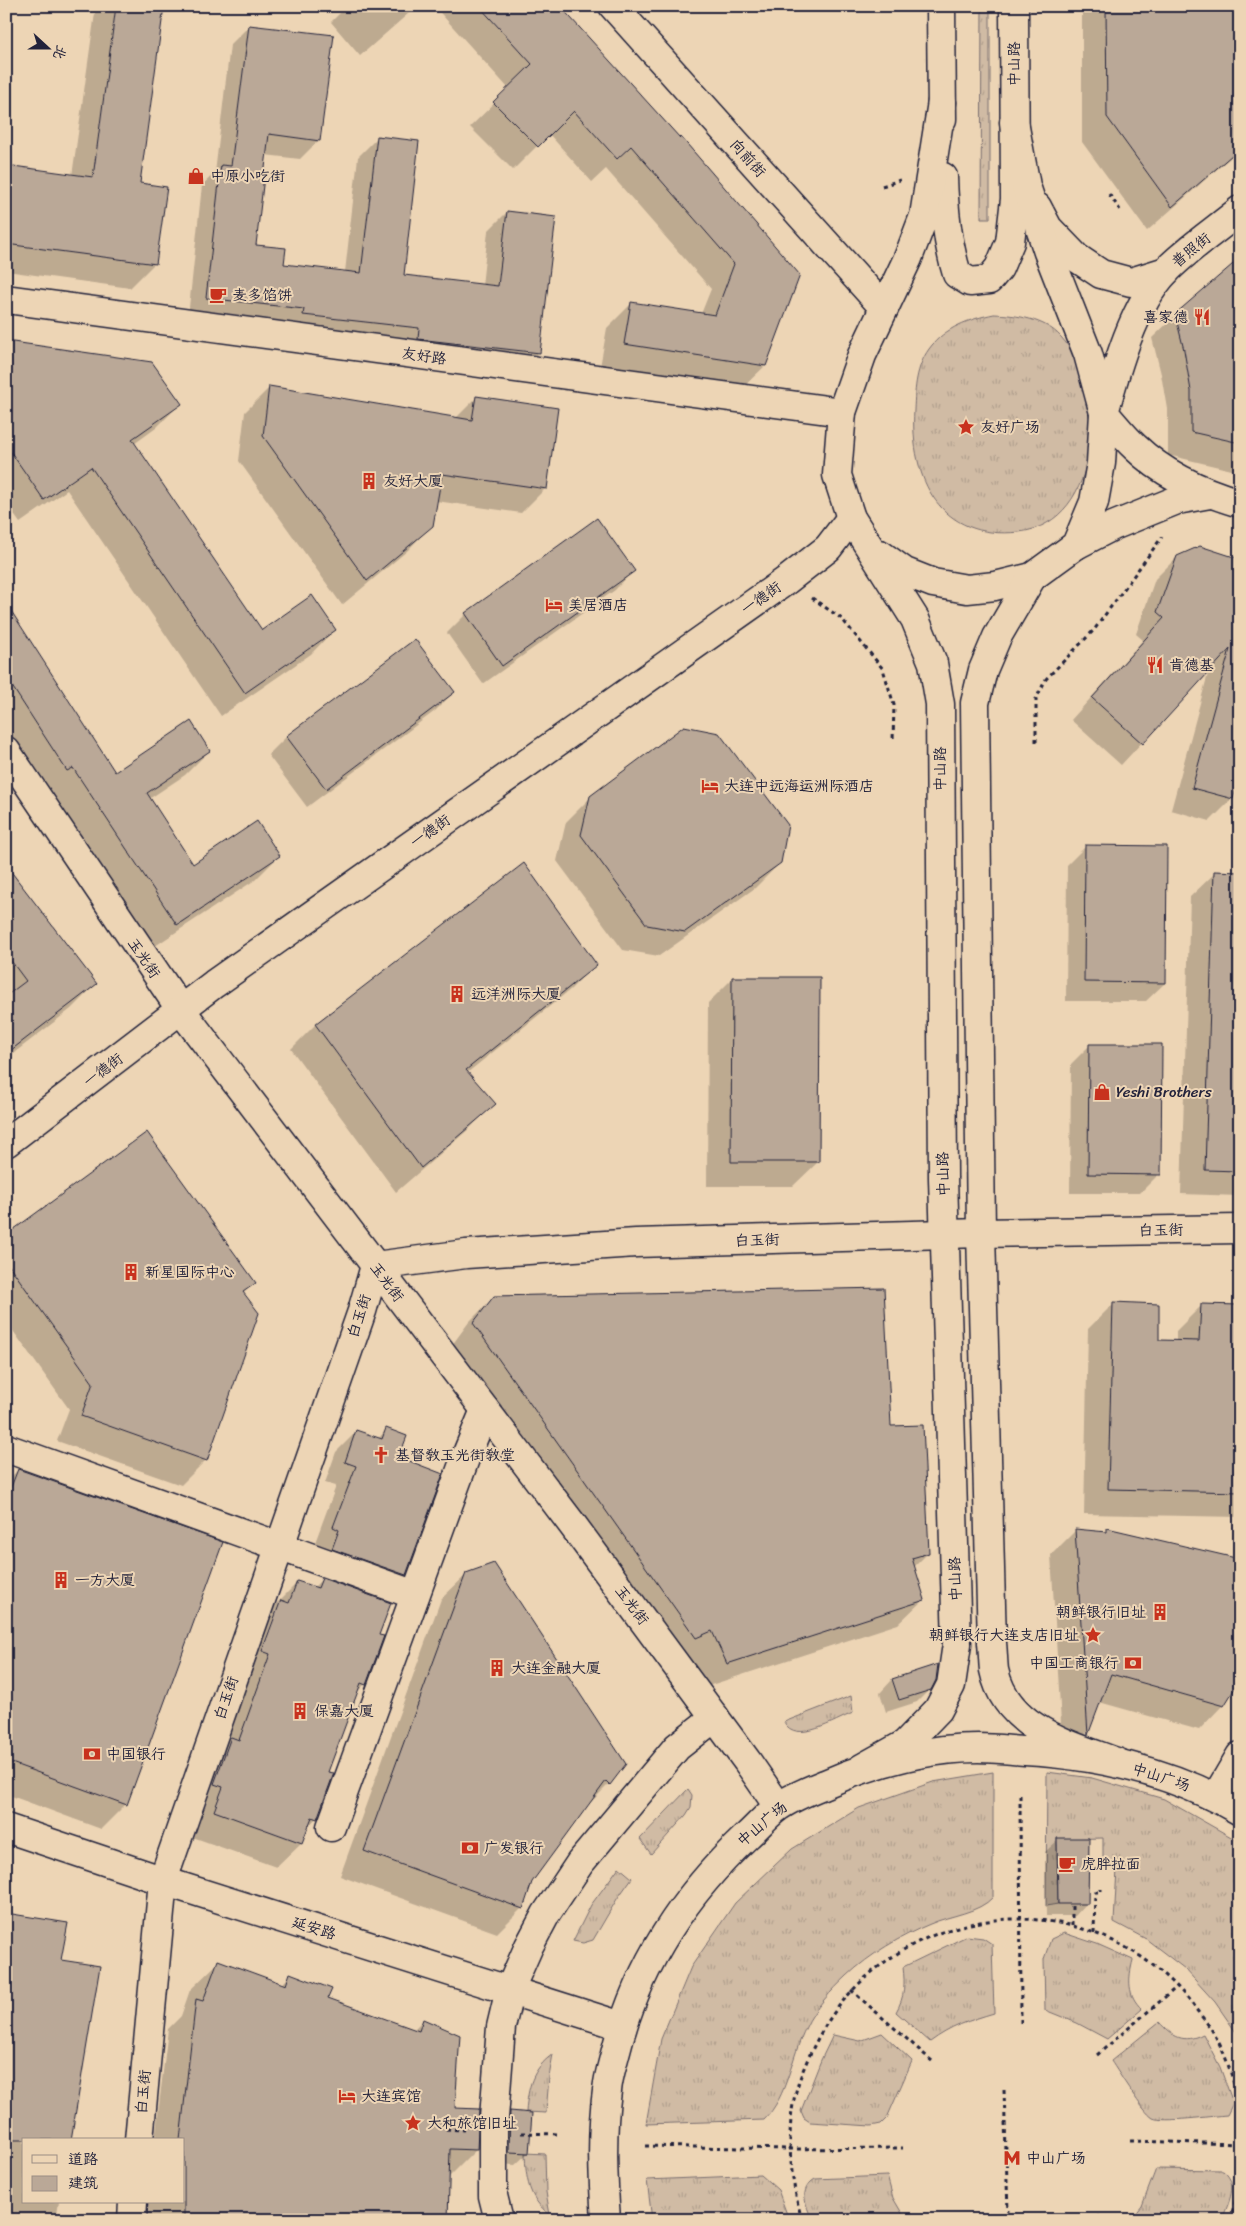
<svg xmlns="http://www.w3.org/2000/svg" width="1246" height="2226" font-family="Sriracha,'LXGW WenKai TC',sans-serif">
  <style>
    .grass { fill: url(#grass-tufts); stroke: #796e70 }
    .shadow { fill: #0003 }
    .building { fill: #baa897; stroke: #22223b }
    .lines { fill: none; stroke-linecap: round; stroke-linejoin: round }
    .minor-casing { stroke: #22223b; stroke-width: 31 }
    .major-casing { stroke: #22223b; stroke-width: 31 }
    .path { stroke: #22223b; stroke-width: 3; stroke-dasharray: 4 4; stroke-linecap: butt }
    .minor { stroke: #edd5b5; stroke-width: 28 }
    .major { stroke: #edd5b5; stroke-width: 28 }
    .labels { text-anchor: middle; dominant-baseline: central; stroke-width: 4; stroke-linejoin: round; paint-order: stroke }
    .street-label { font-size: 15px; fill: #22223b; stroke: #edd5b5 }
    .poi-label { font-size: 15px; fill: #22223b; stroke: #edd5b5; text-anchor: start }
  </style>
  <defs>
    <pattern id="grass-tufts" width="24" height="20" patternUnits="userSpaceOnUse" patternTransform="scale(1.25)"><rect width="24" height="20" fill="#d0bba4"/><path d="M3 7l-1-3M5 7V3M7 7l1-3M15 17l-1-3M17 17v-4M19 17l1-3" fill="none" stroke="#b2a08e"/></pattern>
  </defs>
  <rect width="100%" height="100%" fill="#edd5b5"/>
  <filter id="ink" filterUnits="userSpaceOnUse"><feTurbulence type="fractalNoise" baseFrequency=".02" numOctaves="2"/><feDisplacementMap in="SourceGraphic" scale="10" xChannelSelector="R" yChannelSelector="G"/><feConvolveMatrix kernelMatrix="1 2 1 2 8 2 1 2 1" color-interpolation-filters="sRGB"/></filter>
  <g filter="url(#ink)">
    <!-- grass -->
    <g class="grass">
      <path d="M982,6h8v212h-9z"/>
      <path d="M994,314c23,1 51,5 67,23 47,51 42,186 -42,195 -79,9 -109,-53 -105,-122 1,-22 2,-43 15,-61 16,-22 41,-30 65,-35z"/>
      <path d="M851,1696l2,17c-18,7 -57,32 -69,9z"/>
      <path d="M993,1772v125c-14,16 -43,18 -63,27 -29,12 -60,30 -83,52 -15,14 -33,33 -41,51 -15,30 -18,69 -42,93l-118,4 15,-85 30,-72 44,-64 57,-54 67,-41 74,-26z"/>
      <path d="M1047,1772l45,6 72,21 76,43v196l-25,-36 -30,-33 -39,-30 -32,-17 3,-53 -14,-2v-29l-46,1 1,65 -12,2z"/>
      <path d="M688,1789l4,6 -1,12 -5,8 -35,39 -11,-15z"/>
      <path d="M619,1867l13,11 -15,21 -24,41 -10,3 -10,-2 18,-36z"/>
      <path d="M1064,1933l33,11 36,16c-5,19 -6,35 9,49l-35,30 -30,-16 -32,-13 -1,-51 7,-20z"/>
      <path d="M967,1936l16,2 9,6 2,69c-24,7 -44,14 -64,29l-34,-30c9,-16 9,-27 7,-45z"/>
      <path d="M1159,2022c14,15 24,22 44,12l17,33 13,36 -6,12c-14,1 -64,8 -74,3 -10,-6 -34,-45 -42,-57z"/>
      <path d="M882,2033l30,28 -25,57 -6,6 -10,2 -61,-4 -6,-4 -3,-7 20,-51 12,-25 27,6z"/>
      <path d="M553,2054l-4,23 -3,36 -20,-1c2,-25 6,-43 27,-58z"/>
      <path d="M525,2153l20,1 1,38 4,23c-22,-17 -24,-36 -25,-62z"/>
      <path d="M1156,2169l67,1c17,13 5,33 -1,50h-91l11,-14z"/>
      <path d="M761,2175l17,15 11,30h-137l-5,-40z"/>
      <path d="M887,2176l6,22 13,22h-94c-6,-16 -14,-30 3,-41z"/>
    </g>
    <!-- shadow -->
    <g class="shadow">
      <path d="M96,6h67l-24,178 16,79 -25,25 -124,-17v-104l66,9z"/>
      <path d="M347,6h70l-57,50 -29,-34z"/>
      <path d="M434,6h124l241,269 -34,91 -25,24 -140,-23 7,-39 24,-24 70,10 10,-25 -105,-120 -14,13 -43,-48 -36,36 -43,-43 39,-38z"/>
      <path d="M1082,6h158v143l-93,82 -65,-89z"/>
      <path d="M249,26l70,114 -19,19 -35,-4 -10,91 28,19 62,7 13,-115 19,-19 25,138 80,10 6,-55 19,-19 31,141 -19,19 -331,-55 14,-132 13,-12 15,-128z"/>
      <path d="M1240,259v213l-72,-17v-40l-7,-41 -9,-36 24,-23z"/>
      <path d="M6,342l174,62 -24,24 -22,16 128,187 72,-1 -23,24 -90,62 -154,-226 -47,33 -14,-20z"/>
      <path d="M270,387l185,32 22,-22 69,91 -25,25 -85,-12 -4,24 -25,26 -65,54 -103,-144 6,-49z"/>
      <path d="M597,520l36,51 -18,19 -132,94 -36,-51 19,-19z"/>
      <path d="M1177,557l63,3v211l-8,28 -22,22 -39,-11 38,-140 -88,95 -50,-45 72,-80 -7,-6 19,-55z"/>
      <path d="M6,605l108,168 95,-22 -24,24 -36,24 44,66 86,-9 -24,24 -103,68 -146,-210z"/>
      <path d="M454,692l-19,19 -128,96 -39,-52 19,-19z"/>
      <path d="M591,797l189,66 -25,25 -96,68 -36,-6 -66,-89 9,-39z"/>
      <path d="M1086,846l79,137 -19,18h-80l1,-136z"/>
      <path d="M6,867l90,117 -25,25 -65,50z"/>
      <path d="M1215,873h25v323l-59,-2 9,-297z"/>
      <path d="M595,964l-24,25 -104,84 27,31 -24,24 -74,64 -105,-143 25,-25z"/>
      <path d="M733,978l85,184 -25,24h-86l1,-183z"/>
      <path d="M1090,1045l69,129 -19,19h-70l1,-129z"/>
      <path d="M6,1236l248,46 -11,12 -37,166 -25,25 -124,-44 12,-32 -63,-88z"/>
      <path d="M494,1297l396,130 38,126 -14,14 9,33 -25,24 -196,64 -15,-33 -16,7 -222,-313 20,-27z"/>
      <path d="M1113,1304l45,37 18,1v-11l25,-25 39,1v210l-156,-3 4,-185z"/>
      <path d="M386,1430l11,28 8,116 -21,21 -71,-47 23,-62 -11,-3 11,-31 21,-21 21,8z"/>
      <path d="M18,1470l108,334 -25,25 -95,-35v-312z"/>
      <path d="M1076,1530l28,3 4,-3 115,175 -24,25 -100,-28 -13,32 -23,23 -12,-202z"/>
      <path d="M467,1574l142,210 -25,25 -53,73 -9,26 -25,25 -157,-57 101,-277z"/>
      <path d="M322,1579l56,57 -13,48 -10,10 -28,78 -11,46 -9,10 -6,15 -25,24 -86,-31 83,-229 25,-25 15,6z"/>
      <path d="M892,1680l38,9 -13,13 -31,10 -6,-19z"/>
      <path d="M1058,1840l29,63 -12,13h-29l-1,-64z"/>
      <path d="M6,1914l18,226v62h35l-3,18h-50z"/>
      <path d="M219,1962l62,23 10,-10 36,24 86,31 10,-10 30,89 23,41 -28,28 -1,42h-299l1,-18h35v-62h-29l13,-111 13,-13 9,-26z"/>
      <path d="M511,2113l17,40 -13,12 -18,-1 1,-39z"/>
    </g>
    <!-- building -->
    <g class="building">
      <path d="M116,6h48l-24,177 27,4 -11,77 -150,-20v-79l87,12z"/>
      <path d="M479,6h81l120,132 1,-1 119,138 -34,91 -142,-22 7,-42 84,13 19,-51 -103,-118 -14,13 -43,-48 -36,36 -45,-45 39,-38z"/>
      <path d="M1106,6h134v142l-68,59 -65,-90z"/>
      <path d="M249,25l85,10 -14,106 -51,-7 -13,111 30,3 -2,16 77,9 16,-137 42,5 -15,134 94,11 9,-75 49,6 -16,136 -122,-14 1,-11 -116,-13 1,-6 -98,-11 15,-133 10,1z"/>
      <path d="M1240,258v185l-49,-11v-41l-7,-41 -9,-36z"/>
      <path d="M6,341l146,21 30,42 -50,35 130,191 50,-35 24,35 -91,63 -154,-226 -47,33 -38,-55z"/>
      <path d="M269,386l203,34 4,-24 82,12 -11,81 -105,-15 -9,52 -66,55 -104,-145z"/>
      <path d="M597,518l38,53 -133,95 -37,-53z"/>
      <path d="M1200,546l40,13v79l-2,2h2v136l-7,23 -41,-11 38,-139 -87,95 -51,-46 72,-80 -7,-6 20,-56z"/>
      <path d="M6,603l109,169 76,-51 19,30 -63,42 46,71 64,-43 23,35 -103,69 -104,-157 -6,3 -61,-94z"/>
      <path d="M415,639l40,53 -129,97 -40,-53z"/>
      <path d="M684,726l35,7 69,92 -7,38 -96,69 -38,-7 -66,-90 9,-39z"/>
      <path d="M1085,845l82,1 -1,137 -82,-1z"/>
      <path d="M524,863l73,102 -131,105 30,34 -75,64 -106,-144z"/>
      <path d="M6,865l91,119 -91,70v-58l20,-15 -20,-27z"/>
      <path d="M1214,871l26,1v299l-35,-1z"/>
      <path d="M732,977h88l-1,185h-88z"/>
      <path d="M1089,1044h73l-1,131 -73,-1z"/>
      <path d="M147,1132l109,151 -13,9 16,21 -52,148 -126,-45 12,-33 -87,-122v-26z"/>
      <path d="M884,1288l7,138 32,-1 6,128 -17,5 13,42 -198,64 -15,-33 -16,7 -223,-315 21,-27z"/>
      <path d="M1113,1302l46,2v36l40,1 2,-37 39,1v187l-132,-3z"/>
      <path d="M386,1428l21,8 -8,21 44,17 -37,101 -74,-26 7,-19 -6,-3 23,-61 -11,-4 11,-32 26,9z"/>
      <path d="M18,1469l205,73 -96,263 -121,-44v-261z"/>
      <path d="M1107,1528l133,31v121l-16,26 -113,-32 -23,61 -13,-206 32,3z"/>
      <path d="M494,1563l132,201 -16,21 -4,-4 -74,101 -9,27 -159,-58 102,-278z"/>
      <path d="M322,1578l69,25 -12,32 5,1 -18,49 -5,-2 -33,89 6,1 -17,46 -5,-2 -10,26 -88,-32 9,-24 -9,-3 17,-47 8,3 31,-86 -8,-3 19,-51 8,3 8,-22 21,7z"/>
      <path d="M938,1664l-2,16 -5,10 -32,10 -7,-21z"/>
      <path d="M1057,1838h32l-1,66h-30z"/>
      <path d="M6,1913l62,10 -7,37 39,6 -29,174h-65z"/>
      <path d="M218,1960l68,25 4,-12 42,16 -4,9 91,33 4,-12 37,16 -5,73 24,1 -2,41 -27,-1 -2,71h-264v-80h-4l16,-141 7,2z"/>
      <path d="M510,2111l22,2 -3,40 -20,-1z"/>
    </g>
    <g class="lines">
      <!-- minor casing -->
      <g class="minor-casing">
        <g id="minor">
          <path d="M613,6l271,302"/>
          <path d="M1037,207l11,21 29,30 24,16 30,8 35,-11"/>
          <path d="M1240,210c-24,20 -53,39 -74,61 -32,33 -50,98 -62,142 10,11 20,24 31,34 29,28 67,45 105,56"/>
          <path d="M6,299l836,113"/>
          <path d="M1076,545l37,-19 64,-26 33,-6"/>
          <path d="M6,751l175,259 391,514 175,237 31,45"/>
          <path d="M6,1143l208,-159 573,-404 41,-32 23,-30"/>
          <path d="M6,1448l409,147"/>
          <path d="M1216,1797l24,-41"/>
          <path d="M331,1827l135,-371 19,-46"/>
          <path d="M139,2140l24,-260 199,-569 13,-45 91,-12 170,-11 345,-10 259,-4"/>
          <path d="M132,2220l1,-18"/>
          <path d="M499,2220l-6,-24v-65l8,-104 9,-38 19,-43 17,-32 34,-51 97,-116 38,-30"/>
        </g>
      </g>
      <!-- major casing -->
      <g class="major-casing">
        <g id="major">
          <path d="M941,6l1,113"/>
          <path d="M943,177c1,34 4,65 14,97l13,8 19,-2 10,-12 11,-26 5,-43 -1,-193"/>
          <path d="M880,554l25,18 28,11 34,6 28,-3 37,-9 44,-32 18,-43 7,-39 3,-50 -16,-59 -40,-102 -22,-66 -12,-64"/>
          <path d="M1032,577l-35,60 -14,33 -8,33 6,530 11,410c1,9 1,19 2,27 12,59 77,75 125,93"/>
          <path d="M862,1768l43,-24 33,-34 13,-25 6,-41 -14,-466 -3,-474 -7,-41 -18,-44 -64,-101 -14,-43 5,-63 20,-57 46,-97 16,-42 18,-114"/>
          <path d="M6,1828l173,58 443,140"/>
          <path d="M606,2220c-3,-43 -5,-86 1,-129 1,-13 5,-25 8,-37 21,-85 68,-158 132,-218 10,-9 20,-21 31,-29 14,-10 32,-17 47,-23 48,-21 100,-36 153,-36 16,0 32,2 47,3 75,4 150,22 215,60"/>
        </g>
      </g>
      <!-- path -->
      <g class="path">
        <path d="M882,186l18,-6"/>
        <path d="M1109,194l11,16"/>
        <path d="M812,598l30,21 41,50 11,36 -1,36"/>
        <path d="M1036,742v-43l10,-20 48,-49 68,-93"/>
        <path d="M1020,1795l1,230"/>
        <path d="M1072,1926v-22"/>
        <path d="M1094,1933l1,-41h6v-3"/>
        <path d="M851,1990l81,71"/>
        <path d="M1097,2055l81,-69"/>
        <path d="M1004,2090l4,122"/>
        <path d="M446,2129l19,1"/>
        <path d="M521,2133l37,1"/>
        <path d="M1130,2141l110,3"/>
        <path d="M645,2146l145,3 113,-1"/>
        <path d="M1098,2216l3,4"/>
        <path d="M802,2220c-10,-35 -15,-73 -10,-109 3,-23 12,-45 22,-65 49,-100 165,-151 272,-116 42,14 79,39 107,75 6,9 15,18 20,27 15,25 23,55 27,83"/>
        <path d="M1230,2220l10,-35"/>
      </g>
      <!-- minor -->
      <use href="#minor" class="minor"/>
      <!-- major -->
      <use href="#major" class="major"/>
    </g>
  </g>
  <!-- icons -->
  <defs>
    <g id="shop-bare" transform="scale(1.35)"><path d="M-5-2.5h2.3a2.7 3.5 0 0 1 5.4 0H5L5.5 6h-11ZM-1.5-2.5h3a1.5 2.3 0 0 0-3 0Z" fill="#c8321e" stroke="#edd5b5" stroke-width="2.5" paint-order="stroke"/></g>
    <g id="cafe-bare" transform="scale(1.35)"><path d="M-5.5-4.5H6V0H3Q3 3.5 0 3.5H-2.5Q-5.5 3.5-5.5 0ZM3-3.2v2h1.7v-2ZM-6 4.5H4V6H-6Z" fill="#c8321e" stroke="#edd5b5" stroke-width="2.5" paint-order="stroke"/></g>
    <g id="restaurant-bare" transform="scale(1.35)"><path d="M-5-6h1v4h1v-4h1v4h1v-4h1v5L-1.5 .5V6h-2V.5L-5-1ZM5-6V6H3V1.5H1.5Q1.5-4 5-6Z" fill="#c8321e" stroke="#edd5b5" stroke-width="2.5" paint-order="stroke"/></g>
    <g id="sight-bare" transform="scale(1.35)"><path d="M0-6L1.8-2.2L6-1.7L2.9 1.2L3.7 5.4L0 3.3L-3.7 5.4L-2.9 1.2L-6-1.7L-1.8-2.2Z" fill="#c8321e" stroke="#edd5b5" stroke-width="2.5" paint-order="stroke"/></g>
    <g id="building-bare" transform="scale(1.35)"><path d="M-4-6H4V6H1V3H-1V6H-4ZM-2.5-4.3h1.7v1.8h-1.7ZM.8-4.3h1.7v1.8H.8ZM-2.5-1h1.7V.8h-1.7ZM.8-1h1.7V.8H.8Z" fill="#c8321e" stroke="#edd5b5" stroke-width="2.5" paint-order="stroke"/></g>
    <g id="hotel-bare" transform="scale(1.35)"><path d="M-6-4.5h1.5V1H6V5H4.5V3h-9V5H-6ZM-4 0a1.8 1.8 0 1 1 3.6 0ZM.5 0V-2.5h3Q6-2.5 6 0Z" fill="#c8321e" stroke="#edd5b5" stroke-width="2.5" paint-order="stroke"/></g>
    <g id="church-bare" transform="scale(1.35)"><path d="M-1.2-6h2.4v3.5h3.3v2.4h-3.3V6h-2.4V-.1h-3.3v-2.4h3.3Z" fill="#c8321e" stroke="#edd5b5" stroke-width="2.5" paint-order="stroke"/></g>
    <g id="bank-bare" transform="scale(1.35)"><path d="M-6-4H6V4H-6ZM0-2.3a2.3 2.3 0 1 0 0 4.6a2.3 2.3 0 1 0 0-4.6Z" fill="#c8321e" stroke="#edd5b5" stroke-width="2.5" paint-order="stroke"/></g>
    <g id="metro-bare" transform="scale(1.35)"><path d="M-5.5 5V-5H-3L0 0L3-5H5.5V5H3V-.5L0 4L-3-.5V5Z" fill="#c8321e" stroke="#edd5b5" stroke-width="2.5" paint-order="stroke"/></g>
  </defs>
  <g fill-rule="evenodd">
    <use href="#shop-bare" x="196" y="176"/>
    <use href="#cafe-bare" x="218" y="295"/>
    <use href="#restaurant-bare" x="1202" y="317"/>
    <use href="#sight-bare" x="966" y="427"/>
    <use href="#building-bare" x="369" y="481"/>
    <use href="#hotel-bare" x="554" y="605"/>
    <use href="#restaurant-bare" x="1155" y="665"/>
    <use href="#hotel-bare" x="710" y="786"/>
    <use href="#building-bare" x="457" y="994"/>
    <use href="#shop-bare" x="1102" y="1092"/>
    <use href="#building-bare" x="131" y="1272"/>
    <use href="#church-bare" x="381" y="1455"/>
    <use href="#building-bare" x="61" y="1580"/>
    <use href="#building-bare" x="1160" y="1612"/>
    <use href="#sight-bare" x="1093" y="1635"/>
    <use href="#bank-bare" x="1133" y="1663"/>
    <use href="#building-bare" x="497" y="1668"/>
    <use href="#building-bare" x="300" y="1711"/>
    <use href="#bank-bare" x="92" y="1754"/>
    <use href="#bank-bare" x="470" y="1848"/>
    <use href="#cafe-bare" x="1067" y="1864"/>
    <use href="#hotel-bare" x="347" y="2096"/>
    <use href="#sight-bare" x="413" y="2123"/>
    <use href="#metro-bare" x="1012" y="2158"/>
  </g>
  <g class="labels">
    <!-- street labels -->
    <g class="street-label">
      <text transform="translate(1014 64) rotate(-90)">中山路</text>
      <text transform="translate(748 158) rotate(48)">向前街</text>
      <text transform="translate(1191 250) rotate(-39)">普照街</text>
      <text transform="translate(424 356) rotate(8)">友好路</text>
      <text transform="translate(761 598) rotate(-35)">一德街</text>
      <text transform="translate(940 769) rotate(-90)">中山路</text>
      <text transform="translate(430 831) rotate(-35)">一德街</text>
      <text transform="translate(144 958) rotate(56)">玉光街</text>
      <text transform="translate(103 1070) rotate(-37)">一德街</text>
      <text transform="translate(943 1174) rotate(-91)">中山路</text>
      <text transform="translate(1161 1230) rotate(-1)">白玉街</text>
      <text transform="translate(757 1240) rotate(-2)">白玉街</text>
      <text transform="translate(387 1282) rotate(53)">玉光街</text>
      <text transform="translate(359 1316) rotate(-72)">白玉街</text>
      <text transform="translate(955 1579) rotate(-92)">中山路</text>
      <text transform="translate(632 1605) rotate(53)">玉光街</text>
      <text transform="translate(226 1698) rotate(-71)">白玉街</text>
      <text transform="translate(1161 1777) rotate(18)">中山广场</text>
      <text transform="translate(762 1824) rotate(-40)">中山广场</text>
      <text transform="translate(314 1928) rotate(17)">延安路</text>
      <text transform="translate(143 2092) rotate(-85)">白玉街</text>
    </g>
    <!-- poi labels -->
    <g class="poi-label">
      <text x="210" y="176">中原小吃街</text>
      <text x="232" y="295">麦多馅饼</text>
      <text x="1188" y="317" text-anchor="end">喜家德</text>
      <text x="980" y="427">友好广场</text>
      <text x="383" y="481">友好大厦</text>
      <text x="568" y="605">美居酒店</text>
      <text x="1169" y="665">肯德基</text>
      <text x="724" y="786">大连中远海运洲际酒店</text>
      <text x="471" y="994">远洋洲际大厦</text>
      <text x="1116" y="1092">Yeshi Brothers</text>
      <text x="145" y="1272">新星国际中心</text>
      <text x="395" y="1455">基督教玉光街教堂</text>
      <text x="75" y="1580">一方大厦</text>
      <text x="1146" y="1612" text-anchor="end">朝鲜银行旧址</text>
      <text x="1079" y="1635" text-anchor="end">朝鲜银行大连支店旧址</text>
      <text x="1119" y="1663" text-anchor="end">中国工商银行</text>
      <text x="511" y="1668">大连金融大厦</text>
      <text x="314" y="1711">保嘉大厦</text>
      <text x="106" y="1754">中国银行</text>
      <text x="484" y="1848">广发银行</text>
      <text x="1081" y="1864">虎胖拉面</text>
      <text x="361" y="2096">大连宾馆</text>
      <text x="427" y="2123">大和旅馆旧址</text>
      <text x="1026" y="2158">中山广场</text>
    </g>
  </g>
  <!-- margin -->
  <rect width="1246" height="2226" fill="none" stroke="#edd5b5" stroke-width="25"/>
  <rect x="12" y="12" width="1221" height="2201" fill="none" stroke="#22223b" stroke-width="2" filter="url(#ink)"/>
  <!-- legend -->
  <rect x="22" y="2138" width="162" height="65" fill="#edd5b5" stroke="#9c8d84"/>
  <rect x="32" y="2155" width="25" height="8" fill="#edd5b5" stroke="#9c8d84"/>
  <text x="68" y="2164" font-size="15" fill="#22223b">道路</text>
  <rect x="32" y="2176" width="25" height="15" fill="#baa897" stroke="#9c8d84"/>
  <text x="68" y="2188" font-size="15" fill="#22223b">建筑</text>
  <!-- north arrow -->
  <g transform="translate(48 48) rotate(111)" stroke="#edd5b5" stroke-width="4" paint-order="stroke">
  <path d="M0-4L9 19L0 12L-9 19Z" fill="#22223b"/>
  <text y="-8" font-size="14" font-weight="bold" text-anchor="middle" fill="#22223b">北</text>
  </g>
</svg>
